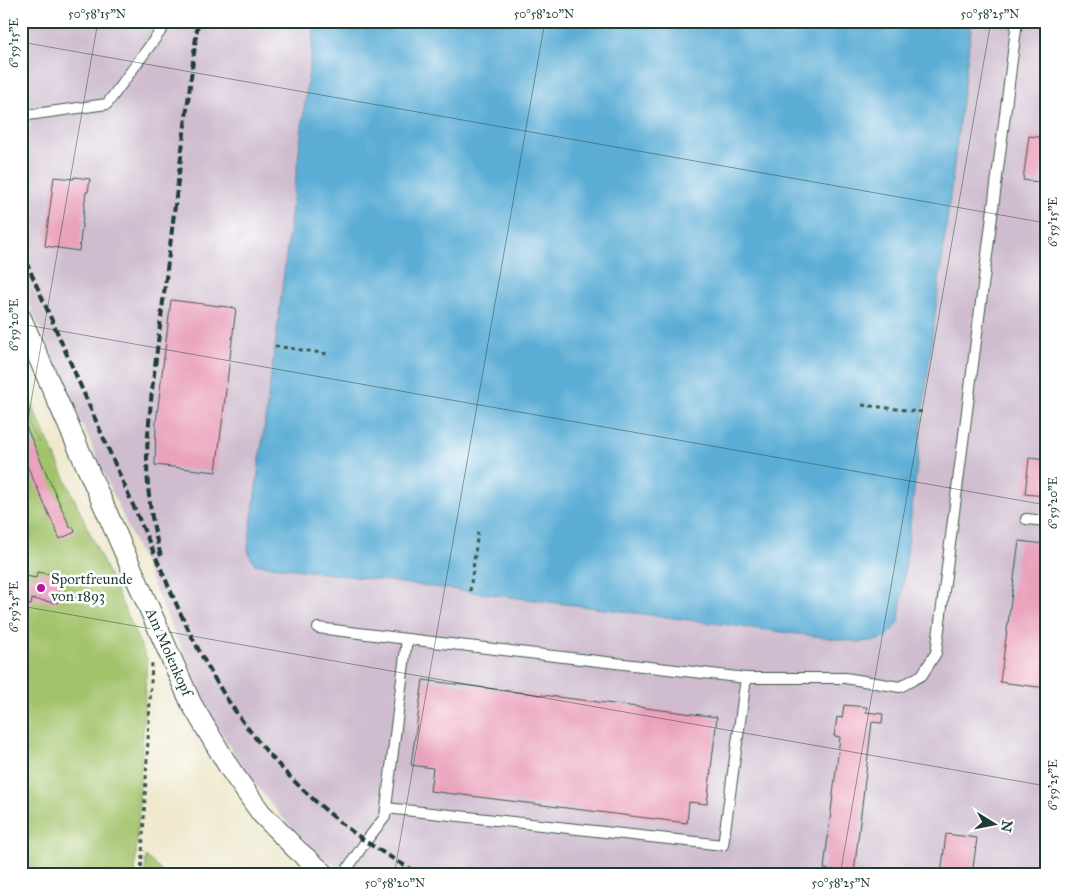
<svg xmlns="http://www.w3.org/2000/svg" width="1067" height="896" font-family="'IM FELL Great Primer',serif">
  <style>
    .industrial { fill: #cfbdcf }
    .green { fill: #a3c36b; stroke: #618050 }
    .water { fill: #5badd6; stroke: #3d7585 }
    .building { fill: #eaa1bc }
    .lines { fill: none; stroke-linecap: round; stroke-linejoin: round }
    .lane-casing { stroke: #3e574b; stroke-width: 12 }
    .street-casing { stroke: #3e574b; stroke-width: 22 }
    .path { stroke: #3e574b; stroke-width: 3; stroke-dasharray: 4 4; stroke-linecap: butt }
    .lane { stroke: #fff; stroke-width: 10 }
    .street { stroke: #fff; stroke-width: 20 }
    .rail { stroke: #1f3d34; stroke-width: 4; stroke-dasharray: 8 4; stroke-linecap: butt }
    .ticks { fill: none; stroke: #1f3d34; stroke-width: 1; stroke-opacity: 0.45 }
    .poi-dot { fill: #b5179e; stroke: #fff; stroke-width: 2 }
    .labels { text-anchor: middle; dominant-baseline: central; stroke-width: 5; stroke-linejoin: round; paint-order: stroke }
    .poi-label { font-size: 15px; fill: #1f3d34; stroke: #fff; text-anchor: start }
    .street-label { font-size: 15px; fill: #1f3d34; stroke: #fff }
    .neatline { fill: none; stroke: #1f3d34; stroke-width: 2 }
    .ticks-label { font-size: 12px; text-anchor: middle; fill: #1f3d34 }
  </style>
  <rect width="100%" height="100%" fill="#fff"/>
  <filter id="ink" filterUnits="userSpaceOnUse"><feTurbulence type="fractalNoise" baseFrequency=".02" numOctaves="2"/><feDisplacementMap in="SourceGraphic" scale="10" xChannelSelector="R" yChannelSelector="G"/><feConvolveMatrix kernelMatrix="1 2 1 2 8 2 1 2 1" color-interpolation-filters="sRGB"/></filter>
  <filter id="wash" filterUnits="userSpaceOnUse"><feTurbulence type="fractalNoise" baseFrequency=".0096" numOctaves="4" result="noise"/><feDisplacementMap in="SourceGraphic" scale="20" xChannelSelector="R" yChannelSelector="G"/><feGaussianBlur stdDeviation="1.12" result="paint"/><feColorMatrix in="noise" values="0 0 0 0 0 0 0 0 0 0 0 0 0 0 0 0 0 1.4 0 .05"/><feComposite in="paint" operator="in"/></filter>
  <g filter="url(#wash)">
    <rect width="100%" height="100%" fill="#efe8cd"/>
    <!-- industrial -->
    <path class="industrial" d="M21,21h294l-40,325 -20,218 605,78 21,-2 11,-6 7,-13 24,-209 49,-391h74v854h-700l-34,-27 -31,-32 -37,-46 -32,-52 -191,-432z"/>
    <!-- green -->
    <g class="green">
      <path d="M21,381l126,278 -12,216h-114v-479l23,50 -23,-52z"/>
      <path d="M146,856l19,19h-20z"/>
    </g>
    <!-- water -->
    <path class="water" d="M315,21h657l-49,391 -24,209c-12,21 -16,19 -39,21l-605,-78 -6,-10 -1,-6 27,-202z"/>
    <g id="blocks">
      <!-- building -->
      <g class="building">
        <path d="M1046,38v44l-4,-9 -2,-15 3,-15z"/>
        <path d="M1029,136l17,2v22h-4l-3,22 -16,-2z"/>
        <path d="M54,177l20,2v-2l16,2 -2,13h-2l-7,59 -34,-5z"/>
        <path d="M171,300l65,8 -20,164 -61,-7 1,-42z"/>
        <path d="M21,415l48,110 1,3 3,-2 2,6 -15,7 -39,-87z"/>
        <path d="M1029,458l17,2 -1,36 -20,-2z"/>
        <path d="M1044,540h2v148l-46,-6 19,-141 25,3z"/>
        <path d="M37,572l25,4 -5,27 -25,-4 -1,6 -10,-1v-29l15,3z"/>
        <path d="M423,680l294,37 -10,87 -18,-2 -2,21 -257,-32 3,-23 -22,-3z"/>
        <path d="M844,705l23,2 -1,5 17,2 -1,9 -10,-1 -18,150 -30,-3 16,-132 -6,-1 3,-19 5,1z"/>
        <path d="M946,834l31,4 -5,37h-31z"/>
      </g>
    </g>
  </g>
  <g filter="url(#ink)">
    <use href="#blocks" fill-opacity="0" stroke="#3e574b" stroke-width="1"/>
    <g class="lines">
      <!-- lane casing -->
      <g class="lane-casing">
        <g id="lane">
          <path d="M21,116l86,-12 61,-83"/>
          <path d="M1026,519l20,2"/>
          <path d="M318,628l89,11"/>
          <path d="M746,678h99l55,9 22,-12 14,-22 81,-632"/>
          <path d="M343,875l23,-34 19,-24 1,-9 21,-169 339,39 -23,167 -337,-37"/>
        </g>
      </g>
      <!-- street casing -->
      <g class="street-casing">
        <path id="street" d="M21,318l170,385 39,66 31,44 35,36 30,26"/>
      </g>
      <!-- path -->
      <g class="path">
        <path d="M275,346l53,8"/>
        <path d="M862,405l61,7"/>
        <path d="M470,591l8,-59"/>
        <path d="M141,875l11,-212"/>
      </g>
      <!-- lane -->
      <use href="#lane" class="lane"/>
      <!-- street -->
      <use href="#street" class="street"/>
      <!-- rail -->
      <g class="rail">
        <path d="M21,250l158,360c13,28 27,55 43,81 37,59 87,110 143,150 18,12 37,23 56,34"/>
        <path d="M161,556c-9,-31 -14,-64 -14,-96 0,-23 3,-46 5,-70l46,-369"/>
      </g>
    </g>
  </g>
  <!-- ticks -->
  <path class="ticks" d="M21,42l1025,181M21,324l1025,181M21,459l77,-438M21,606l1025,180M394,875l151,-854M840,875l151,-854"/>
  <!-- markers -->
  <circle class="poi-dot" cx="41" cy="588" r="5"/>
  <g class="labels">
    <!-- poi labels -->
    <g class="poi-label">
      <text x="51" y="579">Sportfreunde<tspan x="51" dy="17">von 1893</tspan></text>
    </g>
    <!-- street labels -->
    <g class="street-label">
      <text transform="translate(169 652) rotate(66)">Am Molenkopf</text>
    </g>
  </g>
  <!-- margin -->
  <rect width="1067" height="896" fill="none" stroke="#fff" stroke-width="55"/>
  <!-- north arrow -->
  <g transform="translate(994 824) rotate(100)" stroke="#ffffff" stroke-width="4" paint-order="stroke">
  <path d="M0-4L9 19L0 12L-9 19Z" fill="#1f3d34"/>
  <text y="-8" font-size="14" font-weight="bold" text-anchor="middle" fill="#1f3d34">N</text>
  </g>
  <rect x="28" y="28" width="1012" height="840" class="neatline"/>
  <g class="ticks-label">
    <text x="97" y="18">50°58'15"N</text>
    <text x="544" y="18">50°58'20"N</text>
    <text x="990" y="18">50°58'25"N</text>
    <text transform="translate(14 43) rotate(-90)" y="4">6°59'15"E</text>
    <text transform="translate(1053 222) rotate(-90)" y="4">6°59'15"E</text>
    <text transform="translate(14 325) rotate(-90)" y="4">6°59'20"E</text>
    <text transform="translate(1053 503) rotate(-90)" y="4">6°59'20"E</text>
    <text transform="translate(14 607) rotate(-90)" y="4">6°59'25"E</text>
    <text transform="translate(1053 785) rotate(-90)" y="4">6°59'25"E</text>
    <text x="395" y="887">50°58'20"N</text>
    <text x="841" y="887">50°58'25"N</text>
  </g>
</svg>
